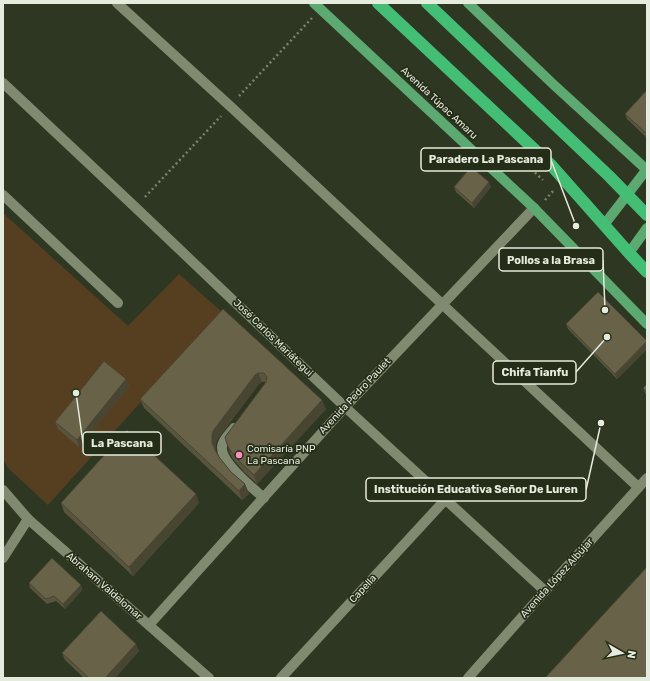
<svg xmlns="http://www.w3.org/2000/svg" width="650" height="681" font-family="Rubik,sans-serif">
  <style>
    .green { fill: #563f21 }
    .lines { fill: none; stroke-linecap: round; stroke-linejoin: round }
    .path { stroke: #7b8370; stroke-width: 2.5; stroke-dasharray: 2 3; stroke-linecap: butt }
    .minor { stroke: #7f8a70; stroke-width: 10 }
    .major { stroke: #5ca972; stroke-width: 10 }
    .highway { stroke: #44be74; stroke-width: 12 }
    .wall { fill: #59543e }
    .shaded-wall { fill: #484532 }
    .building { fill: #676248; stroke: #484532 }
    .poi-dot { fill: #fd8ec0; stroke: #242d17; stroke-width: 1.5 }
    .labels { text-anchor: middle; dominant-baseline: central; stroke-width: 3.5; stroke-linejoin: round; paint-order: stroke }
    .street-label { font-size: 10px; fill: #e5ebdd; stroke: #242d17 }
    .poi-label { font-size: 10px; fill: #e5ebdd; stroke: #242d17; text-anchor: start }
    .leader { fill: none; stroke: #e5ebdd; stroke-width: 1.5 }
    .callout-dot { fill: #e5ebdd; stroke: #242d17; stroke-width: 1.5 }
    .callout { fill: #242d17; stroke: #e5ebdd; stroke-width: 1.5 }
    .callout-label { font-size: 11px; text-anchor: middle; font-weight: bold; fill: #e5ebdd }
  </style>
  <rect width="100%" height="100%" fill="#2e3721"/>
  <!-- green -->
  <path class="green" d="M3,213l125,113 51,-52 43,38 -174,193 -40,-37 -5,-9z"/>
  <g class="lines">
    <!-- path -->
    <g class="path">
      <path d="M239,96l73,-78"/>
      <path d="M517,152l-2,2 28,26"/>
      <path d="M145,197l76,-81"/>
      <path d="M545,200l9,-10"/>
    </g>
    <!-- minor -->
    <g class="minor">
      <path d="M117,3l113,103 408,381"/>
      <path d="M3,83l132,124 210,200 200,184"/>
      <path d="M3,195l115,108"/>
      <path d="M234,428c-4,5 -9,10 -11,15 -8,16 30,45 41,55"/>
      <path d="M3,490l25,29 181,159"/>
      <path d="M3,558l25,-39"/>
      <path d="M149,625l196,-218 189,-199"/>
      <path d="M281,678l164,-178"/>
      <path d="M468,678l77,-87 102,-113"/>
    </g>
    <!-- major -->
    <g class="major">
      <path d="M314,3l220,205 113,116"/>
      <path d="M468,3l86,82 93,85"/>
      <path d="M604,225l43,-56"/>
      <path d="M629,253l18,-25"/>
    </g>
    <!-- highway -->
    <g class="highway">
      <path d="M378,3l173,162 78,88 18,19"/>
      <path d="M427,3l182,173 38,39"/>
    </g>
  </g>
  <!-- wall -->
  <g class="wall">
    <path d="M647,90v48l-20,-19 -2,-5z"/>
    <path d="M454,187h37l-17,21 -18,-16z"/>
    <path d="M223,309l103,100 -69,75 -13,-12 -11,-13 -3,-5 -3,-10 39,-62h-4l-3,2 -42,56 -1,4v8l3,5 12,15 14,12 4,10 -7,6 -98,-92 -4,-9z"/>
    <path d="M566,324l81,17v8l-30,30 -49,-50z"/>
    <path d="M126,379l3,7 -50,61 -21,-18 -3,-7z"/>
    <path d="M647,384v12l-2,-3 -2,-5z"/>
    <path d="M196,494l3,9 -66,73 -69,-64 -3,-9z"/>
    <path d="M29,583l52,2 1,5 -17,19 -9,-8 -9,3 -17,-16z"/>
    <path d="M139,651l-24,27h-31l-19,-18 -3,-7z"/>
  </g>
  <!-- shaded-wall -->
  <g class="shaded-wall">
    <path d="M489,182l2,5 -17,21 -2,-5z"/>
    <path d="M647,342v7l-30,30 -2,-5z"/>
    <path d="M258,373l4,9 -3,2 -42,56 -1,4v8l-4,-9v-8l1,-4 42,-56z"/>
    <path d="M126,379l3,7 -50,61 -2,-7z"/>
    <path d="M322,400l4,9 -69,75 -3,-9z"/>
    <path d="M245,484l4,10 -7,6 -3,-9z"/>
    <path d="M196,494l3,9 -66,73 -4,-9z"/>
    <path d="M81,585l1,5 -17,19 -2,-5z"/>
    <path d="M136,644l3,7 -24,27h-10z"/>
  </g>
  <!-- building -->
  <g class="building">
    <path d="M647,90v44l-22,-20z"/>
    <path d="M471,167l18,15 -17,21 -18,-16z"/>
    <path d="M598,292l49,49 -32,33 -49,-50z"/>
    <path d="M223,309l99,91 -68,75 -13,-12 -11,-13 -3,-6 -2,-7 41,-55 1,-5 -3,-4h-6l-3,2 -42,56 -1,4v8l3,7 4,7 12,15 14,12 -6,7 -99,-92z"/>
    <path d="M104,361l22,18 -49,61 -22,-18z"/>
    <path d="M647,384v9l-4,-5z"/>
    <path d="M127,430l69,64 -67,73 -68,-64z"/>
    <path d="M52,558l29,27 -18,19 -9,-8 -8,3 -17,-16z"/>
    <path d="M647,567v111h-102z"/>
    <path d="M101,611l35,33 -31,34h-16l-27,-25z"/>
  </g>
  <!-- markers -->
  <circle class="poi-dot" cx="239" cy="455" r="4"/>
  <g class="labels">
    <!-- street labels -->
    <g class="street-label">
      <text transform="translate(439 103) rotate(43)">Avenida Túpac Amaru</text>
      <text transform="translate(273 338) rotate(44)">José Carlos Mariátegui</text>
      <text transform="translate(355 396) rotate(-47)">Avenida Pedro Paulet</text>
      <text transform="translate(557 578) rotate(-48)">Avenida López Albújar</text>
      <text transform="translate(104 586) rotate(41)">Abraham Valdelomar</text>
      <text transform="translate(363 589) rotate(-47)">Capella</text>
    </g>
    <!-- poi labels -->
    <g class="poi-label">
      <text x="247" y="449">Comisaría PNP<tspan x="247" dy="12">La Pascana</tspan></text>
    </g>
  </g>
  <!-- callouts -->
  <path class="leader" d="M576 226L551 160M605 310L603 260M607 337L576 372M76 393L83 443M601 423L586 490"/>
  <g class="callout-dot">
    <circle cx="576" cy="226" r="4"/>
    <circle cx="605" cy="310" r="4"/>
    <circle cx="607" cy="337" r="4"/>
    <circle cx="76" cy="393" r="4"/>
    <circle cx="601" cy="423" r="4"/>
  </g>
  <g class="callout">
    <rect x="421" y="148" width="130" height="23" rx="4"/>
    <rect x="499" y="248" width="104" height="23" rx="4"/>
    <rect x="493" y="361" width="83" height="23" rx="4"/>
    <rect x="83" y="432" width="78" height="23" rx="4"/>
    <rect x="366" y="478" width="220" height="23" rx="4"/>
  </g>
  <g class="callout-label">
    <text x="486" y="163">Paradero La Pascana</text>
    <text x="551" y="264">Pollos a la Brasa</text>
    <text x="535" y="376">Chifa Tianfu</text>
    <text x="122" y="447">La Pascana</text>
    <text x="476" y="493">Institución Educativa Señor De Luren</text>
  </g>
  <!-- border -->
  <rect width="650" height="681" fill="none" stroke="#e5ebdd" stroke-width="8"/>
  <!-- north arrow -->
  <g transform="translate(622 653) rotate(99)" stroke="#242d17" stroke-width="3" paint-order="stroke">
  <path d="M0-3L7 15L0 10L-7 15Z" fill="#e5ebdd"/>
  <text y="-6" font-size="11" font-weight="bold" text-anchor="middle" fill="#e5ebdd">N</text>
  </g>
</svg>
